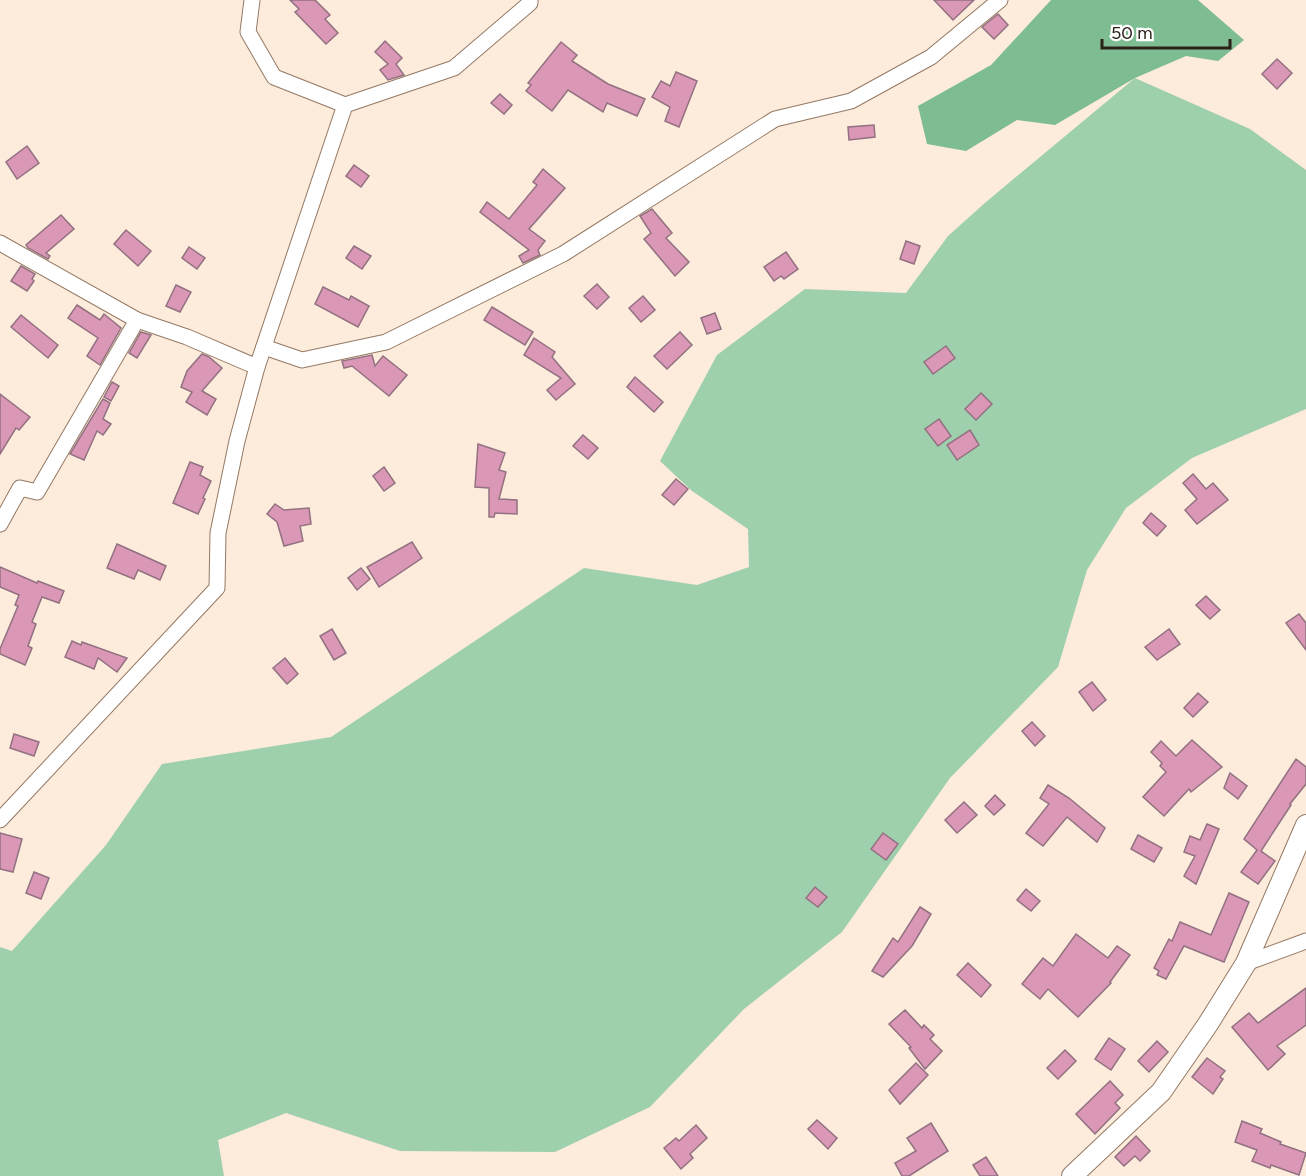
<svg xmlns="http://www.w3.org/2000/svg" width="1306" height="1176" font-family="Figtree,sans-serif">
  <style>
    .green { fill: #9fd0ad }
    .forest { fill: #7ebc91 }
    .building { fill: #da97b6; stroke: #927180; stroke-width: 1.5 }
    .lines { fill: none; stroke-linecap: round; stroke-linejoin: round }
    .minor-casing { stroke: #947963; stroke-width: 17 }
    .tertiary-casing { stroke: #947963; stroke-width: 22 }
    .minor { stroke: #fff; stroke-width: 15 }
    .tertiary { stroke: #fff; stroke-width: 20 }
  </style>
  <rect width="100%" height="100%" fill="#fdebdc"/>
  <!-- green -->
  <path class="green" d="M1135,78l115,51 56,41v239l-114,49 -66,50 -39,62 -29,97 -108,111 -108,154 -98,77 -94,98 -95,45 -155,-1 -114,-38 -68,27 6,36h-224v-229l12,4 94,-106 56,-81 169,-27 253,-169 113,17 52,-18 -1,-38 -56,-38 -32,-30 57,-106 88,-66 101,4 42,-57 38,-34z"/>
  <!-- forest -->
  <path class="forest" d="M1051,0h147l46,40 -26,21 -32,-5 -51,22 -80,47 -38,-5 -51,31 -39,-7 -9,-38 73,-41z"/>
  <!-- building -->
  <g class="building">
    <path d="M290,0h25l15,15 -5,4 13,14 -12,11 -31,-32 4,-3z"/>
    <path d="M934,0h40l-21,20z"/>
    <path d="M998,14l10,11 -14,14 -12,-12z"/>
    <path d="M385,41l17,17 -6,6 8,11 -16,5 -8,-10 8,-6 -13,-12z"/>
    <path d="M561,42l16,13 -5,6 36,23 37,15 -8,17 -30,-13 -4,9 -35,-22 -16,21 -26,-20 5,-6 -3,-2z"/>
    <path d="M1277,59l15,14 -15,16 -15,-15z"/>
    <path d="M676,72l21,9 -18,46 -14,-6 5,-14 -18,-10 9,-16 9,5z"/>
    <path d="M500,94l12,11 -8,9 -13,-11z"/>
    <path d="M874,125l1,12 -26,3 -1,-13z"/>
    <path d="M27,146l12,17 -22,16 -11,-17z"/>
    <path d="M354,165l15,11 -8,11 -15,-11z"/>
    <path d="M543,169l22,19 -36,41 16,12 -7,9 2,5 -17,8 -4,-7 10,-6 -49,-38 7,-10 22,17 28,-34 -4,-3z"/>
    <path d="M652,209l20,24 -6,5 23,24 -14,14 -31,-37 7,-6 -11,-17z"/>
    <path d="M61,215l13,14 -28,24 4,3 -2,3 -20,-11 -2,-3z"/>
    <path d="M126,230l25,21 -13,15 -24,-22z"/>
    <path d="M906,241l14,5 -6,18 -14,-5z"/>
    <path d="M354,246l17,10 -9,13 -16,-11z"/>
    <path d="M189,247l16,11 -8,11 -15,-11z"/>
    <path d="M786,252l12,17 -14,10 -3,-3 -7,5 -10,-14z"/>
    <path d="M21,266l14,8 -3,5 2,2 -7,10 -16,-10z"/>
    <path d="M597,284l12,13 -12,12 -13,-13z"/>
    <path d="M176,285l15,7 -11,20 -14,-6z"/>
    <path d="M323,287l26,13 2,-4 18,10 -11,21 -43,-23z"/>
    <path d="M643,296l12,14 -14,12 -12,-14z"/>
    <path d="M77,305l23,15 4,-6 17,14 -21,37 -13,-9 11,-18 -30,-20z"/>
    <path d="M492,307l41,25 -8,13 -41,-25z"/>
    <path d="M715,313l6,16 -14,5 -6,-16z"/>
    <path d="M21,315l37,30 -10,13 -37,-31z"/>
    <path d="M141,332l10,3 -14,23 -8,-5z"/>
    <path d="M680,332l12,13 -25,24 -13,-13z"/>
    <path d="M534,338l21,14 -3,5 23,27 -19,16 -9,-10 14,-12 -37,-23z"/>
    <path d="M946,346l9,12 -22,16 -9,-12z"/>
    <path d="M202,354l7,3 13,11 -20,23 14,8 -9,16 -21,-13 6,-10 -11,-5 6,-16z"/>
    <path d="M372,355l3,11 8,-10 24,19 -18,21 -37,-30 -8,2 -2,-7z"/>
    <path d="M635,377l28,25 -9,10 -27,-25z"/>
    <path d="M112,382l7,4 -8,15 -7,-4z"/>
    <path d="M981,393l11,11 -16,16 -11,-11z"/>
    <path d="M0,394l30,23 -11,13 -3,-2 -16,26z"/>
    <path d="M103,399l7,4 -7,16 8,5 -8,11 -6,-4 -13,29 -14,-6z"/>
    <path d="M939,419l12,17 -13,10 -13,-17z"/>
    <path d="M970,430l9,15 -22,15 -10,-15z"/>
    <path d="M583,435l15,13 -10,11 -15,-13z"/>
    <path d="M478,444l27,9 -6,17 7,2 -7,27 18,1v14l-22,-1 -1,4h-5v-29l-14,-1z"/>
    <path d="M190,462l13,5 -3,8 11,6 -8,17 2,1 -7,15 -25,-11z"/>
    <path d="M384,467l11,16 -11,8 -11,-15z"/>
    <path d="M1193,474l13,15 7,-6 15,17 -31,24 -12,-14 12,-11 -14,-16z"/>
    <path d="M676,479l12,10 -14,16 -12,-10z"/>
    <path d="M275,504l9,6 25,-2 2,16 -11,2 3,15 -19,5 -7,-24 -10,-8z"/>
    <path d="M1151,513l15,13 -9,10 -14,-13z"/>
    <path d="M412,542l10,16 -43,29 -12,-20z"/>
    <path d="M117,544l49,22 -6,14 -22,-10 -4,9 -27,-11z"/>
    <path d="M0,567l37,16 1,-2 26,10 -5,12 -17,-6 -10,25 4,2 -8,22 4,2 -7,17 -25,-11v-5l18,-43 -3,-1 4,-10 -19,-8z"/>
    <path d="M361,568l9,11 -13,11 -9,-12z"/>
    <path d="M1206,596l14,14 -10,9 -14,-14z"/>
    <path d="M1299,614l7,9v27l-20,-27z"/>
    <path d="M332,629l14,24 -12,7 -14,-24z"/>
    <path d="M1169,629l11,15 -23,16 -12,-13z"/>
    <path d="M72,641l9,4 1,-3 45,16 -10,14 -19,-14 -4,11 -29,-12z"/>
    <path d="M285,658l13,16 -11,10 -14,-16z"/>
    <path d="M1092,682l14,18 -13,11 -14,-19z"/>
    <path d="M1198,693l10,9 -15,15 -9,-9z"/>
    <path d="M1032,722l13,14 -10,10 -13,-15z"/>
    <path d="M14,734l25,8 -5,14 -24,-8z"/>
    <path d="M1192,740l30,27 -31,25 -2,-3 -25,27 -21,-19 23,-25 -6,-6 2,-3 -11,-11 10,-11 15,15z"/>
    <path d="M1296,759l10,8v17l-16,20 1,1 -30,46 14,10 -17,23 -17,-12 16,-22 -13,-11z"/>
    <path d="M1230,773l17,13 -9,13 -14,-11z"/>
    <path d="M1048,785l21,13 36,30 -8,14 -30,-25 -24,29 -17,-13 23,-29 -9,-6z"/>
    <path d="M995,795l10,10 -11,10 -9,-9z"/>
    <path d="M964,802l13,13 -20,18 -12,-13z"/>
    <path d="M1207,824l12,5 -23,55 -12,-8 11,-20 -11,-4 6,-16 10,4z"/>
    <path d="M0,833l22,6 -9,33 -13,-3z"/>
    <path d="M883,833l15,11 -12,16 -15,-11z"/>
    <path d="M1138,835l24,13 -8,14 -23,-13z"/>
    <path d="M34,872l15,6 -8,21 -15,-6z"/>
    <path d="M815,887l12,10 -9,10 -12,-9z"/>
    <path d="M1026,889l14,12 -9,10 -14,-11z"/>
    <path d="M1229,893l20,9 -25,60 -40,-16 -18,33 -9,-4 2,-4 -5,-3 15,-29 3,2 8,-19 31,13z"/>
    <path d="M920,907l11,7 -19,32 -29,31 -11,-6 21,-33 5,4z"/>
    <path d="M1076,934l32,24 9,-12 13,9 -20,27 1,1 -33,34 -30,-28 -8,10 -18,-15 21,-26 10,8z"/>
    <path d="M968,963l23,22 -10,12 -24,-22z"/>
    <path d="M1306,988v37l-29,21 8,8 -17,16 -36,-43 17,-14 9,10z"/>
    <path d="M905,1010l17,18 2,-3 10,10 -4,4 12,12 -17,18 -16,-21 2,-1 -22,-23z"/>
    <path d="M1109,1038l16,11 -14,21 -16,-11z"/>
    <path d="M1157,1041l11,11 -19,20 -11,-11z"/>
    <path d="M1065,1050l11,11 -18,18 -11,-11z"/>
    <path d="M1207,1058l18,13 -5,6 3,2 -10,15 -21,-17z"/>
    <path d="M916,1063l12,12 -28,29 -11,-14z"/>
    <path d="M1110,1081l13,14 -8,8 5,5 -25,26 -19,-20z"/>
    <path d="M817,1120l20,18 -9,11 -20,-20z"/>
    <path d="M1242,1121l20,8 -2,4 21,9 -1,2 26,9 -7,22 -28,-10 -1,3 -18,-7 5,-11 -22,-8z"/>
    <path d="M931,1123l17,28 -39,25h-7l-7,-13 21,-12 -9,-13z"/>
    <path d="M696,1125l11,13 -17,16 3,4 -12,11 -17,-21 12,-10 3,3z"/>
    <path d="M1136,1136l14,15 -10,10 -5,-5 -11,10 -9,-9z"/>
    <path d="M986,1157l12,19h-18l-7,-11z"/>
  </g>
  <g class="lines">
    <!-- minor casing -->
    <g class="minor-casing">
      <g id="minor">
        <path d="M345,105l109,-37 76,-65v-3"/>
        <path d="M0,243l137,77 50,17 70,30"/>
        <path d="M264,347l38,13 84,-18 177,-88 212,-135 76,-18 80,-44 69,-57"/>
        <path d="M0,524l20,-36 17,4 100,-172"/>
        <path d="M0,820l217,-232 1,-55 19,-92 20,-74 88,-262 -71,-28 -26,-45 4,-32"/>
        <path d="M1246,963l60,-22"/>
      </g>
    </g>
    <!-- tertiary casing -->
    <g class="tertiary-casing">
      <path id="tertiary" d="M1072,1176l89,-84 47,-68 38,-61 60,-138"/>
    </g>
    <!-- minor -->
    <use href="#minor" class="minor"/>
    <!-- tertiary -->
    <use href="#tertiary" class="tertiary"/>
  </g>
  <!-- scale -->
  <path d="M1102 39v9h128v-9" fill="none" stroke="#2c2118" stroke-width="3"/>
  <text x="1111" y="39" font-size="18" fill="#2c2118" stroke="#ffffff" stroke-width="4.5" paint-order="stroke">50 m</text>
</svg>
